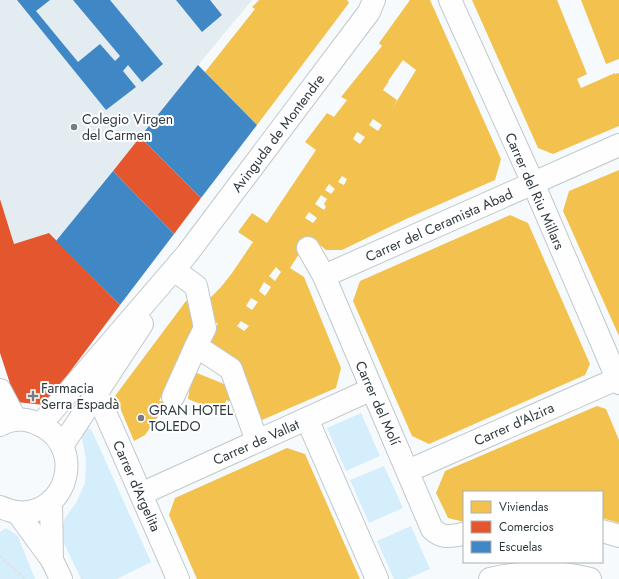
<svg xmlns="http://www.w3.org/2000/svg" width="619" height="579" font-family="Jost,sans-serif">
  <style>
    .built { fill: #e2ecf1 }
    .green { fill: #d4effb }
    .homes { fill: #f2c14e; fill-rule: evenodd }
    .shops { fill: #e4572e }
    .schools { fill: #3f88c5 }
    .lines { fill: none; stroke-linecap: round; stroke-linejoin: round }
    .street-casing { stroke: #c1c8cb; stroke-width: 24 }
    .secondary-casing { stroke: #c1c8cb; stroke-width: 24 }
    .primary-casing { stroke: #c1c8cb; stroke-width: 24 }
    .path { stroke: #e0e1e2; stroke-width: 2.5; stroke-dasharray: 3 2; stroke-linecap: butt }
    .street { stroke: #fefeff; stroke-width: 22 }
    .secondary { stroke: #fefeff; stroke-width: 22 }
    .primary { stroke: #fefeff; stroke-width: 22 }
    .poi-dot { fill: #747d81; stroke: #fff; stroke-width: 1.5 }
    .labels { text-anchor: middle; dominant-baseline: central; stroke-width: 4; stroke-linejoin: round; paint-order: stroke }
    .poi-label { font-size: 14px; fill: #2e3a3f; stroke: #fff; text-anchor: start }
    .street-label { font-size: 14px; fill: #2e3a3f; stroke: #fff }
  </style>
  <rect width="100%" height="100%" fill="#f7fafc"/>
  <!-- built -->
  <path class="built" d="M0,0h252l-54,65 -142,176 -7,-8 -35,11 -14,-46z"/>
  <!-- green -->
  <g class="green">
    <path d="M361,413l19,43 -34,15 -19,-43z"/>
    <path d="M89,428l3,3 59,131 -34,17h-36l-21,-44 5,-17 11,-15 9,-20 1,-23 -4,-22 3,-8z"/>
    <path d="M384,466l19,42 -34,15 -19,-43z"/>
    <path d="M411,526l19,43 -23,10h-13l-17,-38z"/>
    <path d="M6,528l12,8 17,43h-35v-47z"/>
  </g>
  <!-- homes -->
  <g class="homes">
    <path d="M259,0h88l2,3 -92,122 -52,-53 50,-63 -3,-2z"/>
    <path d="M410,0h20l71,159 -6,21 -89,39 -64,31h-16l-16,-13 -20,31 14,9 37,91 -5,20 -74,32 -25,-58 -32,-22 13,-16 -9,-7 1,-19 11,-11 11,-14 21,-31 -15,-10 14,-19 15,10 49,-73 -11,-8 22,-29 7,4 13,-17 -6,-3 41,-51 -3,-3zM403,60l13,10 -24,39 5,-9 -14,-10 6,-9h-1zM373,119l9,6 -4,6 -9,-6zM357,132l8,5 -5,7 -7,-5zM342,176l5,3 -3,6 -6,-3zM329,184l6,5 -4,5 -6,-4zM321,195l6,4 -3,5 2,3 -2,3 -9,-6zM309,212l8,6 -4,5 -8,-5zM276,267l5,5 -6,9 -6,-5zM264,282l7,5 -6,9 -6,-5zM251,298l7,4 -6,8 -6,-4zM241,321l8,5 -5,5 -7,-5z"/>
    <path d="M472,0h85l30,74 -10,5 4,9 34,-15v1l4,-1v53l-66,28 -15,-6z"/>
    <path d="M581,0h38v59l-13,5z"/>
    <path d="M619,170v166l-56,-125 6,-20z"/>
    <path d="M510,215l18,8 62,141 -5,11 -156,69 -17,-8 -59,-135 7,-20z"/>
    <path d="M186,301l9,2 2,26 -15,24 -23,48 9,1 -23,33 -11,6 -19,-45z"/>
    <path d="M192,371l37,15 6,17 -9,-3 -3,13 -35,-14z"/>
    <path d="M597,406l9,3 13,31v83l-17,-5v-26h-138v30l-16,-4 -12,-25 9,-22z"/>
    <path d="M287,448l18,6 55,125h-163l-28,-64 6,-17z"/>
  </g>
  <!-- shops -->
  <g class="shops">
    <path d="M140,137l61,61 -27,36 -61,-63z"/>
    <path d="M0,199l14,45 35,-11 71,72 -75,100 -29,-3 -16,-49z"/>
  </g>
  <!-- schools -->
  <g class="schools">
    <path d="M17,0h33l-14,11 42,51 22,-18 15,17 5,-5 -47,-56h37l53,64 -21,18 -14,-17 -5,6 13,16 -30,23z"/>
    <path d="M176,0h34l12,15 -20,17z"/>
    <path d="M198,65l59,60 -56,73 -61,-61z"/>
    <path d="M113,171l61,63 -54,71 -64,-64z"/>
  </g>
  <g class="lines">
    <!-- street casing -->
    <g class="street-casing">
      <g id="street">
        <path d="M450,0l83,183 86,200"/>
        <path d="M308,248l16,28 48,113 60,140c11,10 18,7 32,5"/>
        <path d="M175,271l21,15 9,42 -9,18 35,23 26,72"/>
        <path d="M324,276l295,-131"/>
        <path d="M97,394l81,185"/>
        <path d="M173,397l23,-51"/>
        <path d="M307,419l70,160"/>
        <path d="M408,471l211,-93"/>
        <path d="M141,494l231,-105"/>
        <path d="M602,531l17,5"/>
        <path d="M490,579c33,-8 68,-8 100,0"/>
      </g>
    </g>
    <!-- secondary casing -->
    <g class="secondary-casing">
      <g id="secondary">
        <path d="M0,390l16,30"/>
        <path d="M51,501l1,59"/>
        <path d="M17,512l35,48 9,19"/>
      </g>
    </g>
    <!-- primary casing -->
    <g class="primary-casing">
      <g id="primary">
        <path d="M41,424l146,-170 182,-242 5,-12"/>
        <path d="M0,425c9,-6 23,-7 33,-3 56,19 36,97 -18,90 -5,-1 -10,-3 -15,-5"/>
        <path d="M62,446l80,-122"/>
      </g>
    </g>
    <!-- path -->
    <path class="path" d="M0,556l25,23"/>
    <!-- street -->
    <use href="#street" class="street"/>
    <!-- secondary -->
    <use href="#secondary" class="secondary"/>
    <!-- primary -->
    <use href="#primary" class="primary"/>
  </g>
  <!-- markers -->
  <g class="poi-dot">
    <circle cx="74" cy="127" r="4"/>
    <path d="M31 390h4v4h4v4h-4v4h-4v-4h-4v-4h4z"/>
    <circle cx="141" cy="418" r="4"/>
  </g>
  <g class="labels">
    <!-- poi labels -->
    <g class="poi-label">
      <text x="82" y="119">Colegio Virgen<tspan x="82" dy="16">del Carmen</tspan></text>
      <text x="41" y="388">Farmacia<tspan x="41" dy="16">Serra Espadà</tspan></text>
      <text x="149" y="410">GRAN HOTEL<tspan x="149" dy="16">TOLEDO</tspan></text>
    </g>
    <!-- street labels -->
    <g class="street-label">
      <text transform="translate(278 133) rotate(-53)">Avinguda de Montendre</text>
      <text transform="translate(535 191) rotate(66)">Carrer del Riu Millars</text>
      <text transform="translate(439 225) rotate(-24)">Carrer del Ceramista Abad</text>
      <text transform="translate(378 403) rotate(66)">Carrer del Molí</text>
      <text transform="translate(514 424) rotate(-24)">Carrer d'Alzira</text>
      <text transform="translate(256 442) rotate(-24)">Carrer de Vallat</text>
      <text transform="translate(137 486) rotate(66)">Carrer d'Argelita</text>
    </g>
  </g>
  <!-- legend -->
  <rect x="463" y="491" width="140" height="72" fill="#ffffff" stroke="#abb0b2"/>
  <rect x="471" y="501" width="20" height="12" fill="#f2c14e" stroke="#abb0b2"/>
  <text x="499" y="511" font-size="12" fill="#2e3a3f">Viviendas</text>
  <rect x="471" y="521" width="20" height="12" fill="#e4572e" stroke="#abb0b2"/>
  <text x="499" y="531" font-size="12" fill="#2e3a3f">Comercios</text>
  <rect x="471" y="541" width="20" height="12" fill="#3f88c5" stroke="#abb0b2"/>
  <text x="499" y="551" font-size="12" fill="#2e3a3f">Escuelas</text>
</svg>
